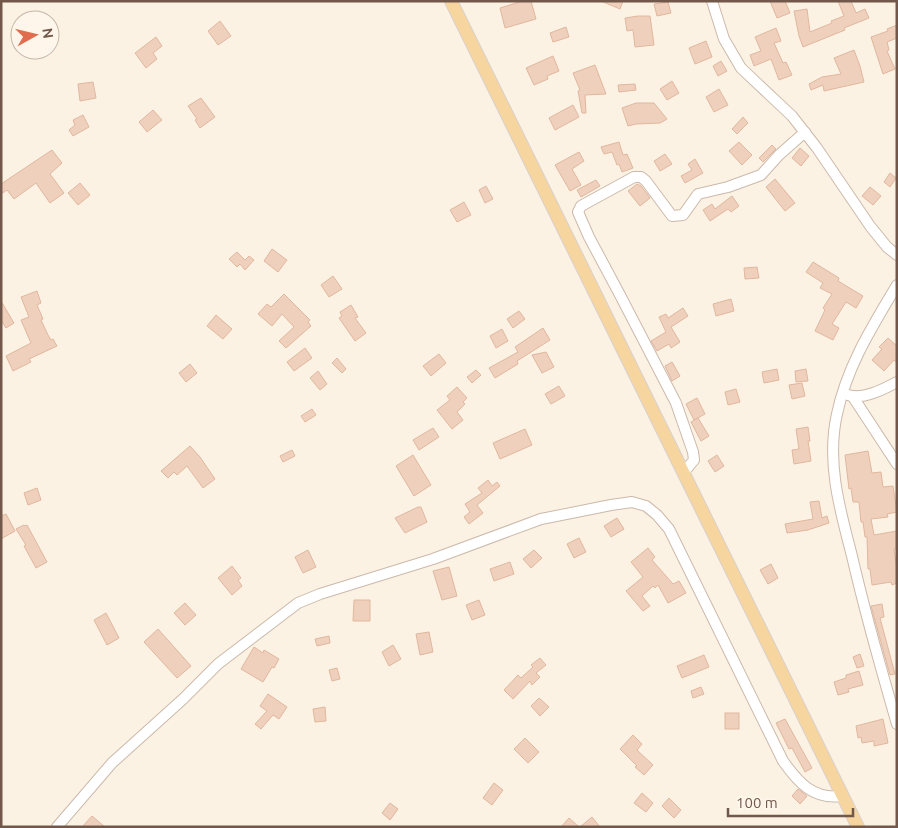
<svg xmlns="http://www.w3.org/2000/svg" width="898" height="828" font-family="Ubuntu,sans-serif">
  <style>
    .building { fill: #efd0bc; stroke: #e1b79e }
    .lines { fill: none; stroke-linecap: round; stroke-linejoin: round }
    .minor-casing { stroke: #ccb9ab; stroke-width: 12 }
    .major-casing { stroke: #d8d0cd; stroke-width: 14 }
    .minor { stroke: #fff; stroke-width: 10 }
    .major { stroke: #f7d59f; stroke-width: 12 }
  </style>
  <rect width="100%" height="100%" fill="#fbf2e4"/>
  <!-- building -->
  <g class="building">
    <path d="M523,1h8l5,18 -31,9 -5,-20z"/>
    <path d="M601,1h22l-3,8z"/>
    <path d="M770,1h15l5,12 -13,5z"/>
    <path d="M838,1h13l5,12 9,-4 4,9 -25,10 1,2 -42,17 -4,-11 -5,-25 13,-2 3,23 22,-9 -1,-2 13,-5z"/>
    <path d="M668,2l3,11 -14,3 -3,-12z"/>
    <path d="M638,16h12l4,29 -19,2 -2,-17 -6,1 -2,-13z"/>
    <path d="M220,21l11,15 -13,9 -10,-14z"/>
    <path d="M897,25v13l-10,4 2,8 -2,1 8,18 -12,5 -12,-37 17,-6 -1,-2z"/>
    <path d="M566,27l3,10 -16,5 -3,-9z"/>
    <path d="M776,28l5,13 -7,2 9,20 3,-1 6,13 -13,5 -8,-21 -17,7 -4,-11 11,-4 -6,-14z"/>
    <path d="M156,37l6,9 -9,7 4,6 -11,9 -11,-15z"/>
    <path d="M706,41l6,16 -17,7 -6,-16z"/>
    <path d="M854,50l6,16 4,16 -40,9 -1,-6 -12,5 -2,-6 13,-7 19,-3 -7,-16z"/>
    <path d="M553,56l6,15 -12,5 1,3 -14,6 -8,-17z"/>
    <path d="M721,61l6,10 -9,5 -5,-10z"/>
    <path d="M595,65l11,29 -21,1 1,18h-4l-4,-22 2,-1 -7,-17z"/>
    <path d="M672,81l7,12 -12,7 -7,-11z"/>
    <path d="M93,82l3,16 -16,3 -2,-17z"/>
    <path d="M635,84l1,6 -17,2 -1,-7z"/>
    <path d="M719,89l9,16 -14,7 -8,-15z"/>
    <path d="M201,98l14,19 -15,11 -5,-8 2,-1 -9,-13z"/>
    <path d="M636,103h18l13,16 -7,4 -24,1 -8,2 -6,-18z"/>
    <path d="M573,105l6,12 -24,13 -6,-12z"/>
    <path d="M153,110l9,10 -15,12 -8,-10z"/>
    <path d="M83,115l6,12 -16,9 -4,-6 6,-5 -2,-5z"/>
    <path d="M743,117l5,6 -11,11 -5,-5z"/>
    <path d="M619,142l4,13 4,-1 6,14 -11,4 -3,-8 -2,1 -5,-13 -8,2 -3,-7z"/>
    <path d="M739,142l13,13 -10,10 -13,-14z"/>
    <path d="M772,145l4,4 -13,13 -4,-4z"/>
    <path d="M800,148l9,8 -8,10 -9,-8z"/>
    <path d="M52,150l10,13 -12,11 14,19 -14,10 -14,-20 -22,16 -7,-9 -6,4v-10z"/>
    <path d="M579,152l5,9 -12,8 9,16 -11,6 -15,-26z"/>
    <path d="M665,154l7,10 -12,7 -6,-10z"/>
    <path d="M695,159l8,14 -18,10 -4,-7 11,-6 -4,-6z"/>
    <path d="M890,173l6,5 -6,9 -6,-5z"/>
    <path d="M775,179l20,24 -10,8 -19,-24z"/>
    <path d="M596,180l4,6 -19,11 -4,-7z"/>
    <path d="M80,183l10,12 -12,10 -10,-12z"/>
    <path d="M637,184l4,2 9,12 -10,8 -12,-15z"/>
    <path d="M486,186l7,13 -8,4 -6,-13z"/>
    <path d="M870,187l11,9 -8,9 -11,-9z"/>
    <path d="M732,196l7,10 -8,6 -3,-3 -18,12 -7,-11 9,-6 3,5z"/>
    <path d="M464,202l7,13 -14,7 -7,-12z"/>
    <path d="M272,249l15,11 -9,12 -14,-11z"/>
    <path d="M237,252l8,8 4,-4 5,4 -9,10 -5,-6 -3,3 -8,-8z"/>
    <path d="M813,262l26,16 -1,3 25,15 -7,12 -10,-6 -14,22 7,4 -6,12 -18,-9 10,-21 -2,-2 9,-14 -12,-6 3,-5 -17,-11z"/>
    <path d="M757,267l2,11 -14,1 -1,-11z"/>
    <path d="M333,276l9,13 -13,8 -8,-12z"/>
    <path d="M37,291l4,12 -4,2 6,14 -2,1 7,15 3,5 2,-1 4,7 -28,13 2,3 -18,9 -7,-15 25,-13 -10,-23 8,-3 -8,-20z"/>
    <path d="M284,294l26,26 -2,2 3,4 -25,22 -7,-7 15,-14 -12,-13 -10,12 -14,-12 9,-10 4,3z"/>
    <path d="M731,299l3,12 -18,5 -3,-12z"/>
    <path d="M1,301l13,22 -8,5 -5,-8z"/>
    <path d="M351,305l7,12 -3,1 11,15 -11,8 -16,-23 3,-2 -2,-4z"/>
    <path d="M683,308l5,8 -17,11 9,15 -9,6 -2,-4 -12,7 -6,-10 15,-9 -7,-15 7,-3 2,4z"/>
    <path d="M519,311l6,8 -12,9 -6,-9z"/>
    <path d="M216,315l16,14 -9,10 -16,-13z"/>
    <path d="M543,328l7,12 -33,21 1,3 -23,14 -6,-10 29,-16 -3,-5z"/>
    <path d="M502,329l6,12 -12,7 -6,-12z"/>
    <path d="M888,338l9,8v17l-3,-3 -10,11 -12,-11 10,-11 -3,-2z"/>
    <path d="M305,348l7,10 -18,13 -7,-9z"/>
    <path d="M546,352l8,15 -12,6 -10,-18z"/>
    <path d="M439,354l7,9 -15,13 -8,-10z"/>
    <path d="M337,358l9,11 -4,4 -10,-10z"/>
    <path d="M672,362l8,14 -8,5 -7,-15z"/>
    <path d="M190,364l7,9 -11,9 -7,-9z"/>
    <path d="M777,369l2,11 -15,3 -2,-11z"/>
    <path d="M806,369l2,12 -12,1 -1,-11z"/>
    <path d="M476,370l5,5 -9,8 -5,-6z"/>
    <path d="M318,371l9,13 -7,6 -10,-12z"/>
    <path d="M802,383l3,13 -13,3 -3,-14z"/>
    <path d="M559,386l6,10 -14,8 -6,-10z"/>
    <path d="M457,387l10,11 -4,4 2,2 -8,8 6,8 -11,9 -15,-19 13,-10 -3,-4z"/>
    <path d="M736,389l4,13 -12,3 -3,-13z"/>
    <path d="M697,398l8,16 -11,6 -8,-16z"/>
    <path d="M312,409l4,6 -11,7 -4,-6z"/>
    <path d="M698,418l11,18 -8,5 -10,-19z"/>
    <path d="M808,427l2,14h-2l3,20 -17,3 -2,-14 7,-1 -3,-20z"/>
    <path d="M433,428l6,9 -20,13 -6,-10z"/>
    <path d="M525,429l7,16 -32,14 -7,-16z"/>
    <path d="M190,446l10,11 15,22 -12,9 -16,-22 -10,9 -3,-3 -6,6 -7,-7z"/>
    <path d="M292,450l3,6 -12,6 -3,-6z"/>
    <path d="M868,451l4,22 9,-1 2,15 10,-1 4,26 -10,2 1,3 -17,2 3,16 23,-4v18h-3l3,21v13l-5,2 -1,-3 -19,3 -2,-16h-2l-1,-32h-2l-2,-15h-2l-2,-20h-6l-2,-14 -2,1 -4,-34z"/>
    <path d="M413,455l18,30 -17,11 -18,-30z"/>
    <path d="M717,455l7,11 -9,6 -7,-11z"/>
    <path d="M488,480l4,6 5,-4 3,4 -23,19 6,8 -14,11 -5,-7 6,-5 -5,-8 17,-11 -4,-5z"/>
    <path d="M37,488l4,12 -13,5 -4,-12z"/>
    <path d="M819,501l3,17 5,-2 2,7 -21,7 -21,3 -2,-9 28,-5 -3,-17z"/>
    <path d="M418,507h3l6,15 -22,11 -10,-15z"/>
    <path d="M6,514l9,17 -14,8v-23z"/>
    <path d="M617,518l7,11 -13,8 -7,-11z"/>
    <path d="M24,525l1,1 2,-1 20,37 -11,6 -12,-22 2,-1 -10,-16z"/>
    <path d="M579,538l7,14 -12,6 -7,-14z"/>
    <path d="M648,548l7,9 -3,3 21,24 6,-3 7,12 -18,10 -10,-18 -3,3 -2,-2 -11,10 8,10 -7,5 -17,-20 17,-14 -12,-15z"/>
    <path d="M308,550l8,17 -13,6 -8,-16z"/>
    <path d="M534,550l8,8 -11,10 -8,-9z"/>
    <path d="M510,562l4,12 -20,7 -4,-12z"/>
    <path d="M771,564l7,14 -10,6 -8,-14z"/>
    <path d="M232,566l9,12 -3,2 4,6 -10,9 -14,-17z"/>
    <path d="M449,567l8,29 -15,4 -9,-29z"/>
    <path d="M354,600h16v21h-17z"/>
    <path d="M479,600l6,15 -13,5 -6,-15z"/>
    <path d="M185,603l11,12 -11,10 -11,-12z"/>
    <path d="M882,604l2,13 -4,1 15,56 -5,1 -19,-69z"/>
    <path d="M106,613l13,25 -12,7 -13,-25z"/>
    <path d="M158,629l33,37 -14,12 -33,-36z"/>
    <path d="M429,632l4,20 -13,3 -4,-21z"/>
    <path d="M329,636l1,7 -13,3 -2,-7z"/>
    <path d="M393,645l8,14 -12,7 -7,-14z"/>
    <path d="M254,647l9,6 1,-3 15,9 -5,9 -2,-1 -9,15 -22,-13z"/>
    <path d="M860,654l4,12 -7,2 -4,-11z"/>
    <path d="M704,655l5,12 -27,11 -5,-12z"/>
    <path d="M540,658l6,7 -10,8 4,4 -8,8 -2,-4 -17,18 -9,-9 14,-15 3,3 12,-11 -2,-2z"/>
    <path d="M337,668l3,11 -8,2 -3,-11z"/>
    <path d="M859,671l4,14 -15,4 1,3 -11,3 -4,-13 12,-4v-3z"/>
    <path d="M701,687l3,7 -11,4 -2,-7z"/>
    <path d="M268,694l19,13 -8,12 -6,-4 -12,14 -6,-5 12,-13 -7,-5z"/>
    <path d="M539,698l10,9 -9,9 -9,-10z"/>
    <path d="M325,707l1,14 -11,1 -2,-13z"/>
    <rect x="725" y="713" width="14" height="16"/>
    <path d="M785,719l27,49 -7,4 -13,-24 -3,1 -13,-26z"/>
    <path d="M883,719l5,24 -14,3v-5l-12,2 -1,-6 -3,1 -2,-12z"/>
    <path d="M633,735l9,9 -5,6 16,15 -9,10 -9,-8 2,-1 -17,-17z"/>
    <path d="M525,738l14,14 -11,11 -14,-14z"/>
    <path d="M494,783l9,7 -11,15 -9,-7z"/>
    <path d="M798,789l9,7 -7,8 -8,-8z"/>
    <path d="M642,793l11,10 -7,9 -12,-9z"/>
    <path d="M669,798l12,12 -7,8 -12,-12z"/>
    <path d="M390,803l8,6 -8,11 -8,-7z"/>
    <path d="M92,816l13,11h-23z"/>
    <path d="M592,817l8,10h-20z"/>
    <path d="M569,818l10,9h-18z"/>
  </g>
  <g class="lines">
    <!-- minor casing -->
    <g class="minor-casing">
      <g id="minor">
        <path d="M712,1l12,38 17,29 51,48 25,32 53,78 17,21 10,8"/>
        <path d="M897,285c-25,42 -50,81 -60,129 -11,48 3,96 15,142 13,57 29,113 45,168"/>
        <path d="M848,395c15,5 36,-6 49,-13"/>
        <path d="M853,397l44,67"/>
        <path d="M684,472l10,-12 -1,-8 -17,-49 -56,-108 -31,-58 -11,-25 3,-6 53,-29h7l5,4 26,35 11,-1 15,-21 30,-7 33,-12 18,-20 26,-23"/>
        <path d="M57,827l55,-64 71,-64 35,-35 80,-61 22,-9 113,-35 108,-40 70,-14 21,-3 14,4 11,9 12,14 114,232c15,21 30,39 59,35"/>
      </g>
    </g>
    <!-- major casing -->
    <g class="major-casing">
      <path id="major" d="M451,1l407,826"/>
    </g>
    <!-- minor -->
    <use href="#minor" class="minor"/>
    <!-- major -->
    <use href="#major" class="major"/>
  </g>
  <!-- border -->
  <rect width="898" height="828" fill="none" stroke="#72584b" stroke-width="5"/>
  <!-- north arrow -->
  <g transform="translate(35 35) rotate(82)"><circle r="24" fill="#fef6ea" stroke="#c6b7aa"/>
  <path d="M0-4L9 19L0 12L-9 19Z" fill="#e06d4e"/>
  <text y="-8" font-size="14" font-weight="bold" text-anchor="middle" fill="#72584b">N</text>
  </g>
  <!-- scale -->
  <path d="M728 808v8h125v-8" fill="none" stroke="#72584b" stroke-width="2.5"/>
  <text x="736" y="808" font-size="15" fill="#72584b" stroke="#fef6ea" stroke-width="4" paint-order="stroke">100 m</text>
</svg>
